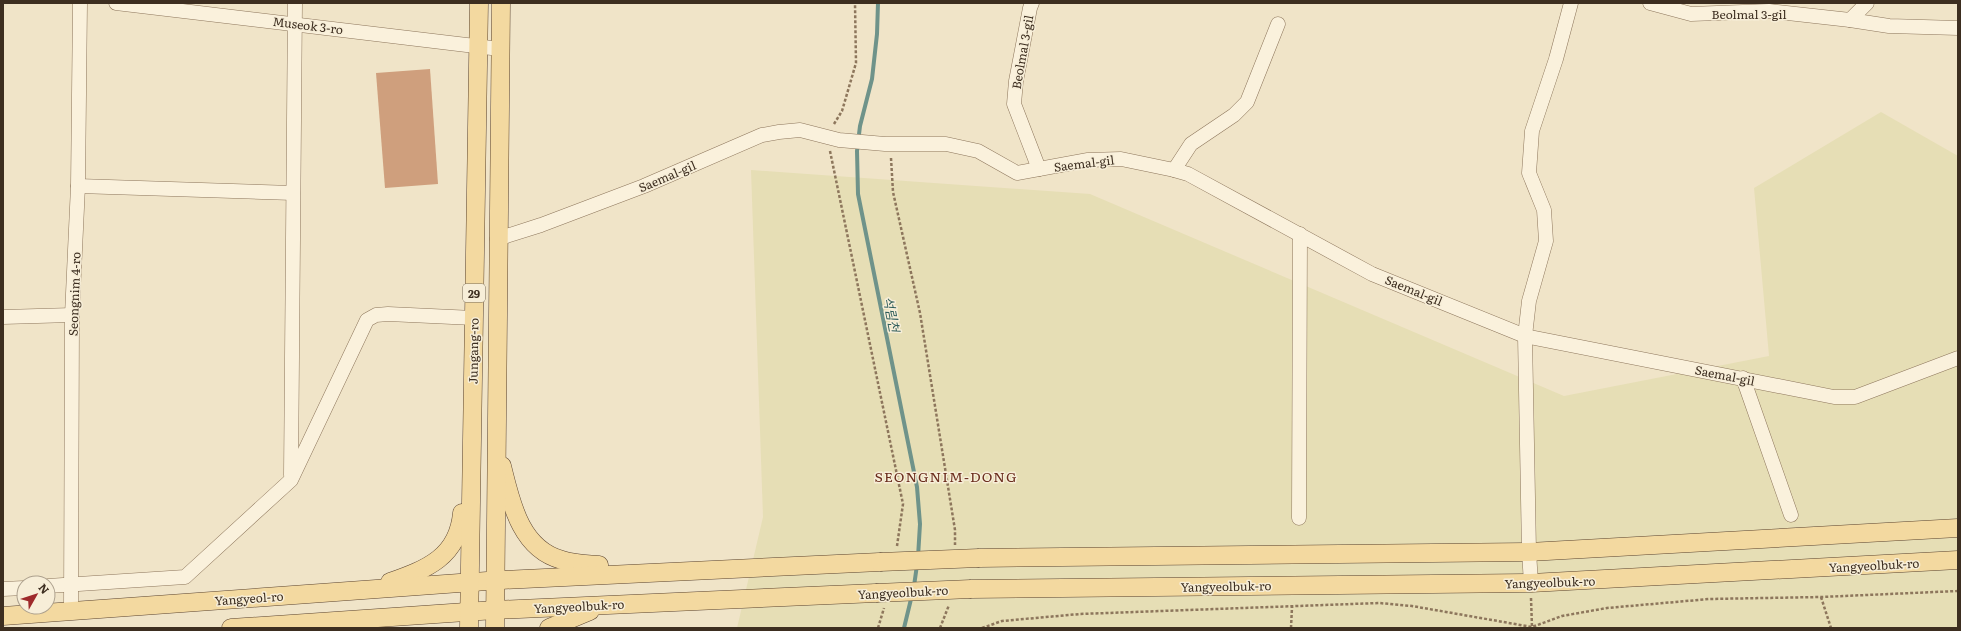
<svg xmlns="http://www.w3.org/2000/svg" width="1961" height="631" font-family="Literata,'Noto Sans KR',serif">
  <style>
    .farmland { fill: #e6deb5 }
    .lines { fill: none; stroke-linecap: round; stroke-linejoin: round }
    .stream { stroke: #6f938a; stroke-width: 4 }
    .building { fill: #cf9f7d }
    .minor-casing { stroke: #8d765c; stroke-width: 15 }
    .major-casing { stroke: #5b4430; stroke-width: 19 }
    .path { stroke: #8d765c; stroke-width: 2.5; stroke-dasharray: 3 2; stroke-linecap: butt }
    .minor { stroke: #faf1dc; stroke-width: 14 }
    .major { stroke: #f3d9a0; stroke-width: 18 }
    .major-bridge-casing { stroke: #5b4430; stroke-width: 19; stroke-linecap: butt }
    .major-bridge { stroke: #f3d9a0; stroke-width: 18 }
    .labels { text-anchor: middle; dominant-baseline: central; stroke-width: 3; stroke-linejoin: round; paint-order: stroke }
    .shield { fill: #f7eed8; stroke: #756857; stroke-width: 1 }
    .shield-label { font-size: 11px; font-weight: bold; fill: #3d2e20 }
    .street-label { font-size: 12px; fill: #3d2e20; stroke: #f7eed8 }
    .water-label { font-size: 13px; font-style: italic; fill: #2f5d5a; stroke: #f7eed8 }
    .quarter-label { font-size: 14px; letter-spacing: 1px; fill: #6b2e1e; stroke: #f7eed8 }
  </style>
  <rect width="100%" height="100%" fill="#f0e4c8"/>
  <!-- farmland -->
  <path class="farmland" d="M1881,112l77,44v472h-1221l26,-111 -12,-347 339,24 474,202 205,-40 -15,-168z"/>
  <g class="lines">
    <!-- stream -->
    <g class="stream">
      <path d="M878,3l-1,31 -5,45 -12,47 -3,25 1,43 59,293 3,37 -2,33"/>
      <path d="M914,586l3,-21"/>
      <path d="M904,628l8,-33"/>
    </g>
  </g>
  <!-- building -->
  <path class="building" d="M430,69l8,115 -53,4 -9,-115z"/>
  <g class="lines">
    <!-- minor casing -->
    <g class="minor-casing">
      <g id="minor">
        <path d="M116,3l384,46"/>
        <path d="M1032,3l-2,5 -14,73 -2,23 25,65"/>
        <path d="M1650,3l41,11 78,-3 81,9 17,-17"/>
        <path d="M1850,20l39,6 69,2"/>
        <path d="M1174,170l17,-26 43,-29 13,-13 31,-78"/>
        <path d="M78,186l215,7"/>
        <path d="M497,239l44,-14 103,-39 118,-51 17,-3 21,-2 39,10 46,4h61l32,7 39,22 71,-13 33,-1 53,11 14,4 184,100 153,62 309,61h21l103,-39"/>
        <path d="M3,317l69,-2"/>
        <path d="M1743,378l48,137"/>
        <path d="M291,475l4,-472"/>
        <path d="M1299,518l1,-284"/>
        <path d="M1531,583l-2,-31 -4,-216 4,-35 17,-60 -2,-31 -15,-37 3,-42 24,-72 15,-56"/>
        <path d="M48,586l137,-9 106,-97 76,-160 9,-5 12,-1 86,4"/>
        <path d="M3,589l21,-1"/>
        <path d="M71,611l1,-296 6,-129 2,-183"/>
      </g>
    </g>
    <!-- major casing -->
    <g class="major-casing">
      <g id="major">
        <path d="M502,466c9,36 18,83 60,94 11,4 25,4 37,5l1,7"/>
        <path d="M979,558l550,-6 429,-24"/>
        <path d="M390,582c37,-13 68,-25 72,-69"/>
        <path d="M971,589l560,-6 427,-23"/>
        <path d="M3,616l498,-36 379,-18"/>
        <path d="M231,628l264,-18 381,-17"/>
        <path d="M469,628l10,-625"/>
        <path d="M495,628l6,-625"/>
        <path d="M549,628l41,-17"/>
      </g>
    </g>
    <!-- path -->
    <g class="path">
      <path d="M834,124l8,-13 14,-48 -1,-60"/>
      <path d="M830,151l73,353 -6,42"/>
      <path d="M891,158l2,34 27,121 35,217v15"/>
      <path d="M1821,597l10,31"/>
      <path d="M1531,598l1,29"/>
      <path d="M878,628l6,-20"/>
      <path d="M940,628l9,-23"/>
      <path d="M982,628l20,-7 78,-7 299,-11 33,3 120,21 30,-11 45,-8 102,-9 112,-2 137,-6"/>
      <path d="M1291,628l1,-21"/>
    </g>
    <!-- minor -->
    <use href="#minor" class="minor"/>
    <!-- major -->
    <use href="#major" class="major"/>
    <!-- major-bridge casing -->
    <g class="major-bridge-casing">
      <g id="major-bridge">
        <path d="M880,562l99,-4"/>
        <path d="M876,593l95,-4"/>
      </g>
    </g>
    <!-- major-bridge -->
    <use href="#major-bridge" class="major-bridge"/>
  </g>
  <g class="labels">
    <!-- shield labels -->
    <rect class="shield" x="463" y="284" width="22" height="18" rx="3"/>
    <g class="shield-label">
      <text x="474" y="293">29</text>
    </g>
    <!-- street labels -->
    <g class="street-label">
      <text x="1749" y="14">Beolmal 3-gil</text>
      <text transform="translate(308 25) rotate(7)">Museok 3-ro</text>
      <text transform="translate(1022 52) rotate(-80)">Beolmal 3-gil</text>
      <text transform="translate(1084 163) rotate(-7)">Saemal-gil</text>
      <text transform="translate(667 176) rotate(-23)">Saemal-gil</text>
      <text transform="translate(1414 290) rotate(22)">Saemal-gil</text>
      <text transform="translate(74 294) rotate(-88)">Seongnim 4-ro</text>
      <text transform="translate(473 351) rotate(-89)">Jungang-ro</text>
      <text transform="translate(1725 375) rotate(11)">Saemal-gil</text>
      <text transform="translate(1874 565) rotate(-3)">Yangyeolbuk-ro</text>
      <text transform="translate(1550 582) rotate(-2)">Yangyeolbuk-ro</text>
      <text transform="translate(1226 586) rotate(-1)">Yangyeolbuk-ro</text>
      <text transform="translate(903 592) rotate(-3)">Yangyeolbuk-ro</text>
      <text transform="translate(249 598) rotate(-4)">Yangyeol-ro</text>
      <text transform="translate(579 606) rotate(-3)">Yangyeolbuk-ro</text>
    </g>
    <!-- water labels -->
    <g class="water-label">
      <text transform="translate(892 314) rotate(79)">석림천</text>
    </g>
    <!-- quarter labels -->
    <g class="quarter-label">
      <text x="946" y="476">SEONGNIM-DONG</text>
    </g>
  </g>
  <!-- border -->
  <rect width="1961" height="631" fill="none" stroke="#3d2e20" stroke-width="8"/>
  <!-- north arrow -->
  <g transform="translate(36 595) rotate(51)"><circle r="19" fill="#f7eed8" stroke="#ada18e"/>
  <path d="M0-3L7 15L0 10L-7 15Z" fill="#9e2a2b"/>
  <text y="-6" font-size="11" font-weight="bold" text-anchor="middle" fill="#3d2e20">N</text>
  </g>
</svg>
